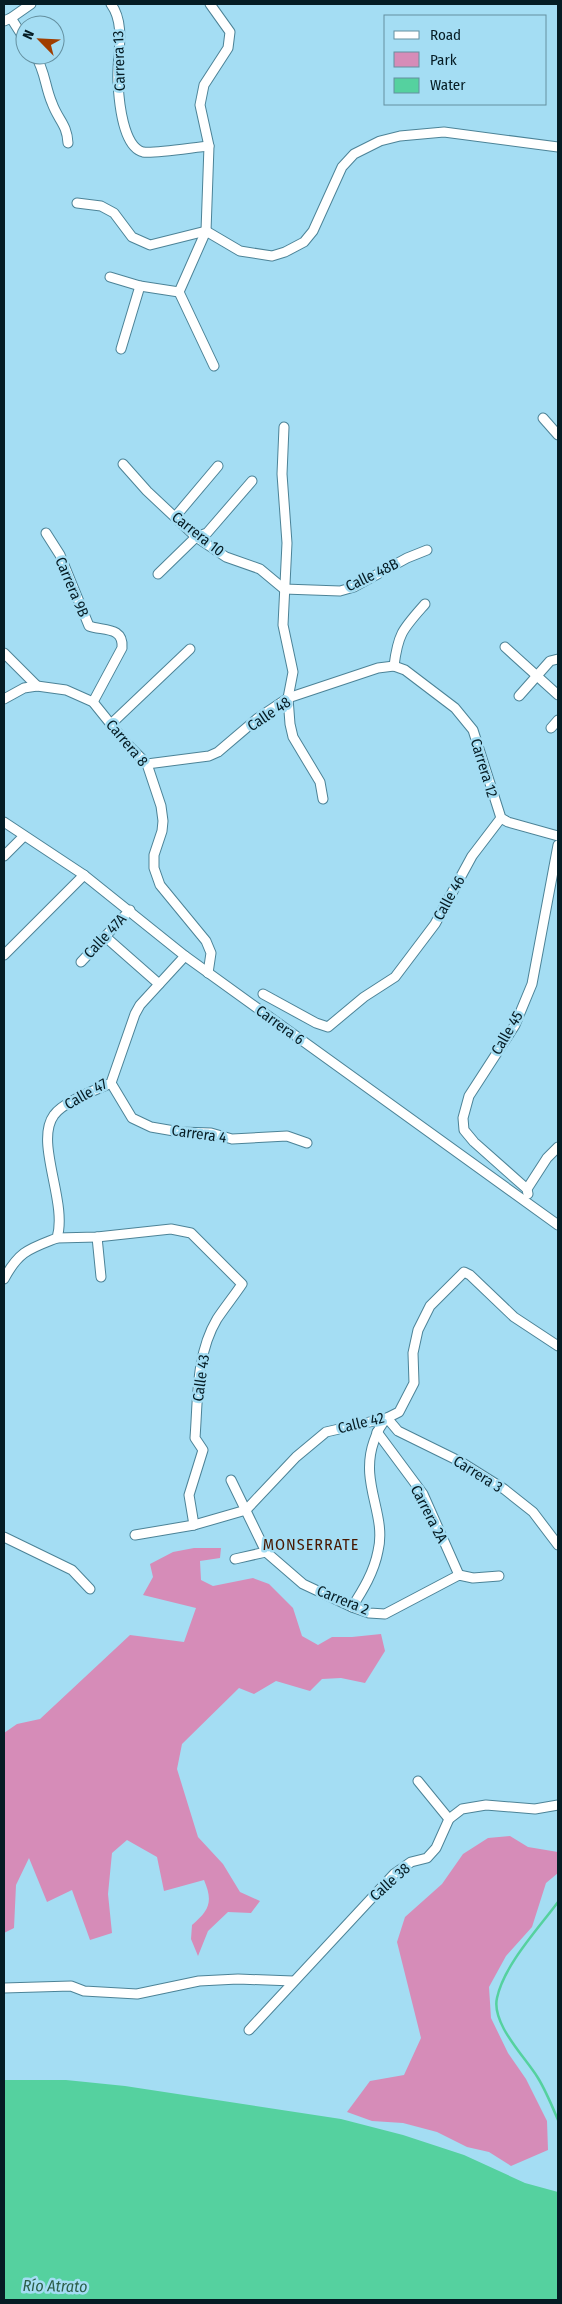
<svg xmlns="http://www.w3.org/2000/svg" width="562" height="2304" font-family="'Fira Sans Condensed',sans-serif">
  <style>
    .green { fill: #d68cb8 }
    .water { fill: #55d19f }
    .lines { fill: none; stroke-linecap: round; stroke-linejoin: round }
    .stream { stroke: #55d19f; stroke-width: 2.5 }
    .minor-casing { stroke: #4c8397; stroke-width: 11 }
    .minor { stroke: #fff; stroke-width: 9 }
    .labels { text-anchor: middle; dominant-baseline: central; stroke-width: 5; stroke-linejoin: round; paint-order: stroke }
    .street-label { font-size: 15px; fill: #051c24; stroke: #a4ddf3 }
    .neighbourhood-label { font-size: 16px; letter-spacing: 1px; fill: #481801; stroke: #a4ddf3 }
    .water-label { font-size: 16px; font-style: italic; fill: #2c5e49; stroke: #a4ddf3 }
  </style>
  <rect width="100%" height="100%" fill="#a4ddf3"/>
  <!-- green -->
  <g class="green">
    <path d="M194,1548h27l-1,10 -20,3 1,19 12,6 40,-8 16,6 24,24 9,28 16,9 14,-8h20l29,-3 4,17 -20,32 -24,-5 -19,1 -12,12 -34,-10 -22,13 -15,-6 -57,56 -5,25 21,68 25,27 17,28 20,9 -9,12 -23,-1 -20,19 -10,25 -7,-17 1,-14c18,-15 21,-24 12,-45l-40,11 -7,-34 -30,-17 -15,13 -4,41 4,39 -22,7 -18,-50 -25,12 -18,-44 -13,27 -2,43 -10,5v-200l13,-9 23,-5 90,-84 54,7 12,-34 -53,-13 10,-18 -3,-13 23,-12z"/>
    <path d="M510,1836l18,11 30,5v21l-12,10 -14,44 -26,29 -17,31 2,31 17,35 18,26 21,42 1,29 -37,16 -22,-14 -22,-5 -30,-15 -34,-9 -31,-2 -25,-9 23,-31 34,-6 17,-37 -24,-96 8,-25 37,-33 21,-30 25,-16z"/>
  </g>
  <!-- water -->
  <path class="water" d="M4,2080h62l59,6 216,33 62,16 61,20 61,28 33,9v108h-554z"/>
  <g class="lines">
    <!-- stream -->
    <path class="stream" d="M558,1902c-20,27 -54,63 -61,96 -6,26 29,60 41,80 8,13 14,28 20,42"/>
    <!-- minor casing -->
    <g class="minor-casing">
      <g id="minor">
        <path d="M111,4c16,22 5,54 7,79 1,18 5,64 25,69 10,2 53,-5 66,-6"/>
        <path d="M210,4l20,28 -2,16 -24,37 -4,20 9,41 -3,85 -27,61 35,74"/>
        <path d="M11,18l14,22"/>
        <path d="M4,21l7,-3 20,-14"/>
        <path d="M35,55c10,15 10,32 17,48 6,17 15,21 16,40"/>
        <path d="M77,203l24,3 13,7 18,24 18,8 56,-14 34,20 32,5 13,-4 19,-10 9,-11 29,-64 12,-13 26,-13 20,-5 44,-4 114,15"/>
        <path d="M110,277l30,9 39,6"/>
        <path d="M121,349l19,-63"/>
        <path d="M543,418l15,17"/>
        <path d="M284,427l-2,47 5,69 -4,82 10,47 -5,26 2,26 3,13 27,45 3,17"/>
        <path d="M123,464l24,27 49,46 30,20 34,12 24,20 56,2 14,-4 53,-29 20,-8"/>
        <path d="M175,517l43,-51"/>
        <path d="M46,533l14,22 29,71c13,5 35,0 33,22l-29,54"/>
        <path d="M158,574l38,-37 11,-4 45,-52"/>
        <path d="M505,647l53,48"/>
        <path d="M4,653l33,33"/>
        <path d="M394,666c4,-33 9,-37 31,-62"/>
        <path d="M519,696l31,-35 8,-2"/>
        <path d="M4,699l20,-11 13,-2 29,4 27,12 33,41 21,21 14,42 2,15 -1,10 -8,24v13l6,17 46,56 5,12 -3,20"/>
        <path d="M111,724l79,-75"/>
        <path d="M551,728l7,-8"/>
        <path d="M147,764l62,-8 9,-4 40,-34 30,-20 90,-30 16,-2 11,4 50,38 18,22 28,88 7,4 50,14"/>
        <path d="M4,822l80,53 101,81 373,269"/>
        <path d="M4,856l20,-20"/>
        <path d="M109,940l50,44"/>
        <path d="M4,955l80,-80"/>
        <path d="M81,962l49,-52"/>
        <path d="M263,994l53,29 12,4 36,-30 31,-20 40,-53 37,-68 29,-38"/>
        <path d="M111,1083l21,35 19,9 29,5 31,1 21,6 55,-3 20,7"/>
        <path d="M527,1189l-53,-47 -10,-12 -1,-12 6,-22 46,-71 17,-41 26,-139"/>
        <path d="M528,1194l-1,-5 20,-31 11,-11"/>
        <path d="M97,1237l4,40"/>
        <path d="M57,1238l40,-1 74,-8 20,4 51,51c-8,12 -17,23 -25,35 -21,35 -19,79 -22,119l8,12 -14,45 5,30"/>
        <path d="M4,1279c15,-28 25,-30 53,-41 11,-36 -23,-96 -3,-123 9,-13 42,-25 57,-32l24,-69 5,-9 45,-49"/>
        <path d="M377,1432l46,62 36,81"/>
        <path d="M231,1480l35,72 37,32 49,23 17,6 16,1 74,-39 14,3 26,-2"/>
        <path d="M135,1535l59,-10 52,-15 50,-53 30,-25 61,-14 12,-6 15,-29 -1,-30 5,-23 12,-24 34,-34 6,3 44,42 44,29"/>
        <path d="M4,1537l68,33 18,19"/>
        <path d="M235,1559l31,-7"/>
        <path d="M352,1607c11,-17 22,-35 26,-56 9,-37 -19,-68 -4,-110 3,-9 6,-16 13,-23l11,13 63,31 43,27 29,23 25,33"/>
        <path d="M418,1781l31,38"/>
        <path d="M4,1988l67,-2 13,5 53,3 62,-13 39,-2 55,2"/>
        <path d="M249,2030l145,-156 17,-12 16,-4 9,-10 13,-29 13,-10 24,-4 49,4 23,-4"/>
      </g>
    </g>
    <!-- minor -->
    <use href="#minor" class="minor"/>
  </g>
  <g class="labels">
    <!-- street labels -->
    <g class="street-label">
      <text transform="translate(119 61) rotate(-92)">Carrera 13</text>
      <text transform="translate(198 534) rotate(38)">Carrera 10</text>
      <text transform="translate(372 575) rotate(-26)">Calle 48B</text>
      <text transform="translate(72 587) rotate(67)">Carrera 9B</text>
      <text transform="translate(269 714) rotate(-34)">Calle 48</text>
      <text transform="translate(127 743) rotate(50)">Carrera 8</text>
      <text transform="translate(484 768) rotate(73)">Carrera 12</text>
      <text transform="translate(449 898) rotate(-61)">Calle 46</text>
      <text transform="translate(105 936) rotate(-47)">Calle 47A</text>
      <text transform="translate(280 1025) rotate(36)">Carrera 6</text>
      <text transform="translate(507 1033) rotate(-60)">Calle 45</text>
      <text transform="translate(86 1094) rotate(-30)">Calle 47</text>
      <text transform="translate(199 1134) rotate(8)">Carrera 4</text>
      <text transform="translate(201 1378) rotate(-82)">Calle 43</text>
      <text transform="translate(361 1423) rotate(-14)">Calle 42</text>
      <text transform="translate(478 1474) rotate(32)">Carrera 3</text>
      <text transform="translate(429 1514) rotate(63)">Carrera 2A</text>
      <text transform="translate(343 1600) rotate(22)">Carrera 2</text>
      <text transform="translate(390 1882) rotate(-42)">Calle 38</text>
    </g>
    <!-- neighbourhood labels -->
    <g class="neighbourhood-label">
      <text x="311" y="1544">MONSERRATE</text>
    </g>
    <!-- water labels -->
    <g class="water-label">
      <text transform="translate(55 2286) rotate(1)">Río Atrato</text>
    </g>
  </g>
  <!-- border -->
  <rect width="562" height="2304" fill="none" stroke="#051c24" stroke-width="10"/>
  <!-- legend -->
  <rect x="384" y="15" width="162" height="90" fill="#a4ddf3" stroke="#6490a0"/>
  <rect x="394" y="31" width="25" height="8" fill="#ffffff" stroke="#6490a0"/>
  <text x="430" y="40" font-size="15" fill="#051c24">Road</text>
  <rect x="394" y="52" width="25" height="15" fill="#d68cb8" stroke="#6490a0"/>
  <text x="430" y="65" font-size="15" fill="#051c24">Park</text>
  <rect x="394" y="78" width="25" height="15" fill="#55d19f" stroke="#6490a0"/>
  <text x="430" y="90" font-size="15" fill="#051c24">Water</text>
  <!-- north arrow -->
  <g transform="translate(40 40) rotate(294)"><circle r="24" fill="#a4ddf3" stroke="#6490a0"/>
  <path d="M0-4L9 19L0 12L-9 19Z" fill="#a03e00"/>
  <text y="-8" font-size="14" font-weight="bold" text-anchor="middle" fill="#051c24">N</text>
  </g>
</svg>
